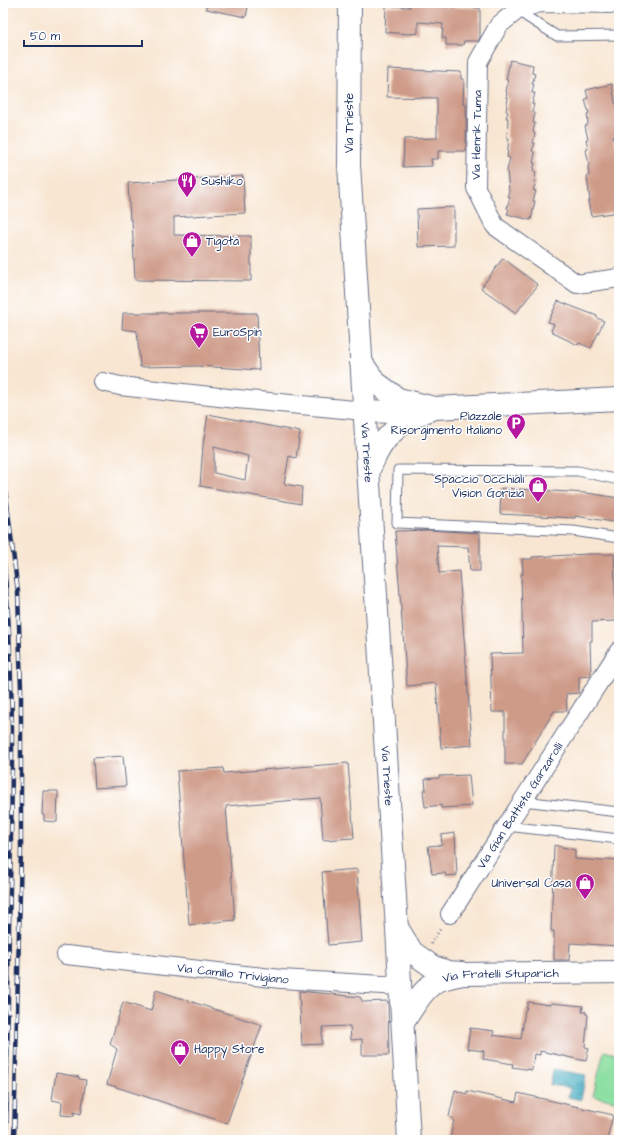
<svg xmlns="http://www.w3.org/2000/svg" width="622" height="1143" font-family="'Architects Daughter',sans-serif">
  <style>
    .pitch { fill: #8bdfa1; stroke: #538780 }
    .water { fill: url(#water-waves); stroke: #2e6c8e }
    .building { fill: #cf9b89; fill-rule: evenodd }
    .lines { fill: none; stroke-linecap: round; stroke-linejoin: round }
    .lane-casing { stroke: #686f87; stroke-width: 11 }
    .street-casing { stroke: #686f87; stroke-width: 20 }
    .primary-casing { stroke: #686f87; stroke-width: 24 }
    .path { stroke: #686f87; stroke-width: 2.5; stroke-dasharray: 1 3; stroke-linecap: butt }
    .lane { stroke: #fff; stroke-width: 9 }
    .street { stroke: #fff; stroke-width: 18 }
    .primary { stroke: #fff; stroke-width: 22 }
    .rail-casing { stroke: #1b2f5e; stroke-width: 4.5 }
    .rail { stroke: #fff; stroke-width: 3; stroke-dasharray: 9; stroke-linecap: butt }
    .labels { text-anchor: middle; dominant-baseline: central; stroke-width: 3; stroke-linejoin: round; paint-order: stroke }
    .street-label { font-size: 12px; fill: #1b2f5e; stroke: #fff }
    .poi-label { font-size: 12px; fill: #1b2f5e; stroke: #fff; text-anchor: start }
  </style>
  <defs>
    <pattern id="water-waves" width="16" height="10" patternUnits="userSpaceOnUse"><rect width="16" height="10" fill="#40aabf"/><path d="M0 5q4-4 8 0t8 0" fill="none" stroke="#358b9e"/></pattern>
  </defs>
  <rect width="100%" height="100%" fill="#fff"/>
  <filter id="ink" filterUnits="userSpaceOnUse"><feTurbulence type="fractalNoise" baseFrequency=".025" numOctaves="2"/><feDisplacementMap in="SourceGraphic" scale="8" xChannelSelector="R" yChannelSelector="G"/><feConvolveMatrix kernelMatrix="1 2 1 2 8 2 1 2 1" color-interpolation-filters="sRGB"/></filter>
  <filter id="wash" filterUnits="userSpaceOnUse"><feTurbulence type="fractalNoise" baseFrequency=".012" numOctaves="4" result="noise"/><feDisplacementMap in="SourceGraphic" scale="16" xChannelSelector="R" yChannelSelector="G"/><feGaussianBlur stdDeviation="0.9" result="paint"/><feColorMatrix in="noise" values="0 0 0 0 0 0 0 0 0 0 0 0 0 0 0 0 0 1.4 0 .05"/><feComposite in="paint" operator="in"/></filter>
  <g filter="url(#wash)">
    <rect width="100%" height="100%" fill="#f8e6d2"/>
    <!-- pitch -->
    <path class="pitch" d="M604,1051l15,4v47l-26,-6z"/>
    <!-- water -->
    <path class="water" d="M553,1069l33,6 -5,25 -13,-3 2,-9 -20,-3z"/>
    <g id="blocks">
      <!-- building -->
      <g class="building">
        <path d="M207,3h42l-3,14 -40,-8z"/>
        <path d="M410,3l34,1v3l36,1v29l-2,4h-14l-1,4h-17v-7h-4l1,-14 -25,-2v11l-9,1 -24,-2 1,-26 24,1z"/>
        <path d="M510,60l23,5 -1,8 3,1 -3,10h2l-2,9h3l-3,11h2l-2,8 3,1 -2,10h2l-2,9 2,1 -2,10h2l-3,8 3,2 -2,10h2l-2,8 3,1 -2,10h2l-3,8 3,1 -3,10h2l-4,19 -24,-6 2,-4 -2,-2 3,-11 -2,-1 1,-5 -2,-21 3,-12 -3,-1 2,-19h-2l1,-20h-2l2,-6 -2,-1 2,-13h-2l1,-5 -1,-1 2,-12h-2z"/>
        <path d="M388,69l73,3v7h3l-1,25h3v47h-28v8h-7l1,7 -29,1 1,-28 33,-1v-40l-50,-1z"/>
        <path d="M612,84l3,19h2l1,32 -5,1 6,22v54l-28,4 -3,-15h2l-3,-25h2l-1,-10 1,-1 -3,-15 2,-1 -2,-10h2l-3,-13 3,-2 -1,-10 2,-1 -4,-13 3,-2 -2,-8z"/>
        <path d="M243,176l2,37 -71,4v18l77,1v45l-116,-1 -3,-60h-2l-2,-37z"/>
        <path d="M454,207v39l-36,1 -1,-38z"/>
        <path d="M503,258l35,27 -22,28 -35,-25z"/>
        <path d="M558,301l39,15v2l7,3 -13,27 -12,-5 -1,2 -21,-10v-1l-6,-3 3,-7 -6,-2z"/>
        <path d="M123,313h134l2,57 -61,-4 -58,1 -3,-36 -15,-2z"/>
        <path d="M208,414l92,18 -4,26 -7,-2 -5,28 18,3 -1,17 -101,-18 3,-41zM214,447l34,9 -3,24 -31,-7z"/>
        <path d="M501,488l86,5 32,5v25l-44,-7v2l-75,-4z"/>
        <path d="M429,530l51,3v38h-10l-2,-24 -31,-1 2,27 20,-2 13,174 -31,3 -5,-65 -29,3 -12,-155z"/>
        <path d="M589,554h25l2,67 -24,1v19h-2l1,35 -12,1v16l-13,1 1,17h-13l-32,53h-17v-52h-13l-2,-58 33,-1 -2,-79h2l-1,-15h10v-2z"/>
        <path d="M123,756l3,30 -31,2 -2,-30z"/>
        <path d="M348,763l6,75 -31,2 -3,-42 -94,8 9,114 -46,5 -12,-154 46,-3 1,5z"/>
        <path d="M469,775l3,31 -31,2v-3l-16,2 -2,-17h3l-1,-11 14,-1v-2z"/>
        <path d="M43,791h15l-1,31 -13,-1v-6h-2z"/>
        <path d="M455,833l2,42 -11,1 -1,-3 -13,1 -4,-28 14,-1 -1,-10z"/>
        <path d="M554,845l21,5v9l29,2 1,-2 14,1v86l-49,-3 -1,17h-15v-29h-3z"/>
        <path d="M357,869l5,73 -34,3 -6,-73z"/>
        <path d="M156,990l106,35 -35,98 -120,-39 10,-35 -7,-5 13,-42 28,9z"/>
        <path d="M299,991l61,6 3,5 25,-1 1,54h-27v-16l-11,1 -1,-14 -27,1v5h-1v12l-20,1z"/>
        <path d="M528,1002l23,3v-2l32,3 -1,6h4v2l2,1 -3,32 4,1 -3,13 -46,-10v4l-6,-1 -2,16 -20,-3 1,-3 -30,-5 1,-8 -17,-2 3,-21 24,3 -1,4 28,4 4,-29h1z"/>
        <path d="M56,1073l23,4v2l7,1 -5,34 -7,-2v4l-13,-1 1,-13 -10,-2z"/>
        <path d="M455,1090l11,4 1,-3 49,11 2,-9 95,22 -6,25h-157l4,-21 -5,-2z"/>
      </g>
    </g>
  </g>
  <g filter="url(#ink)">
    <use href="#blocks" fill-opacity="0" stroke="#686f87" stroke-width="1"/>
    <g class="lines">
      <!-- lane casing -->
      <g class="lane-casing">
        <g id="lane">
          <path d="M519,9l8,8 30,19 62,-1"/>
          <path d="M619,480l-41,-9 -180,-1 -1,53 176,8 46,7"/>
          <path d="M523,801l96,11"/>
          <path d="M507,826l112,13"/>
        </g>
      </g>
      <!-- street casing -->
      <g class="street-casing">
        <g id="street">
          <path d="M619,4l-79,-1 -21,6 -20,16 -21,37 -2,126 19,38 82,58 42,-6"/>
          <path d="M103,382l17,4 117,13 128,12"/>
          <path id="s1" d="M450,914l169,-263"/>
          <path id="s2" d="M66,955l215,24 119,7"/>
        </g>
      </g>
      <!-- primary casing -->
      <g class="primary-casing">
        <g id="primary">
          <path id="s3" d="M350,3l-1,162 48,764 12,211"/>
          <path d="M361,362l14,20 23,17 36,9 185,-9"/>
          <path d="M365,411l55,2"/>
          <path d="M368,471c5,-9 9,-20 15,-28 12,-17 32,-28 51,-35"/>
          <path d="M398,929l14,23 21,15 15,5 13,1"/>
          <path id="s4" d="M403,1023c8,-13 16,-28 28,-38 8,-7 23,-9 33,-11l155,-2"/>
        </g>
      </g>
      <!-- path -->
      <path class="path" d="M431,944l10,-16"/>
      <!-- lane -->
      <use href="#lane" class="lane"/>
      <!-- street -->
      <use href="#street" class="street"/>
      <!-- primary -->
      <use href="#primary" class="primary"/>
      <!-- rail casing -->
      <g class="rail-casing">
        <g id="rail">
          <path d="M3,472l15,120 3,97v160l-7,291"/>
          <path d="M3,554c13,124 9,250 6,374 -1,71 -2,142 -3,212"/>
        </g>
      </g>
      <!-- rail -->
      <use href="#rail" class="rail"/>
    </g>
  </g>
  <!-- icons -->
  <defs>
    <g id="restaurant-pin" transform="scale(1)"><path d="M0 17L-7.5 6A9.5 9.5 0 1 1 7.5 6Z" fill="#b5179e" stroke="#fff"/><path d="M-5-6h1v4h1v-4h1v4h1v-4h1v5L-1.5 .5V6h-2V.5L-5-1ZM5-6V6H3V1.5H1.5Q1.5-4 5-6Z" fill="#fff"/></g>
    <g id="shop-pin" transform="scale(1)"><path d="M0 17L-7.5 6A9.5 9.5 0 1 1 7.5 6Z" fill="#b5179e" stroke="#fff"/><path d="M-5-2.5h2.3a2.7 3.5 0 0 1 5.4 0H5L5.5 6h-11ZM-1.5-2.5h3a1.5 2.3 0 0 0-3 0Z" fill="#fff"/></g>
    <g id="supermarket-pin" transform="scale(1)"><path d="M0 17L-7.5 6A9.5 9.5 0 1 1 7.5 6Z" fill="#b5179e" stroke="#fff"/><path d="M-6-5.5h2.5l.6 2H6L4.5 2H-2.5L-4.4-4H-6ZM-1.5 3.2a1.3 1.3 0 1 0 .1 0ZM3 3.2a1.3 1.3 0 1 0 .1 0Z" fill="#fff"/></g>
    <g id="parking-pin" transform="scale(1)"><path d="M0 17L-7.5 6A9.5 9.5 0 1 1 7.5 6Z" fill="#b5179e" stroke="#fff"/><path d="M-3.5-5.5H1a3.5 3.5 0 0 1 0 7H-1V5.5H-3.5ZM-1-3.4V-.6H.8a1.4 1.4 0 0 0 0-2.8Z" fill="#fff"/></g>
  </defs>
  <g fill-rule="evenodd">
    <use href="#restaurant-pin" x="187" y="181"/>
    <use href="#shop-pin" x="192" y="241"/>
    <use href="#supermarket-pin" x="199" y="332"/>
    <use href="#parking-pin" x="516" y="423"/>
    <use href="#shop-pin" x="538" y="486"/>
    <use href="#shop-pin" x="585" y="883"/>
    <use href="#shop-pin" x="180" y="1049"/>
  </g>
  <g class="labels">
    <!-- street labels -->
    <g class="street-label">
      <text transform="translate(349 123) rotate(-90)">Via Trieste</text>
      <text transform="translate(477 135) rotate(-89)">Via Henrik Tuma</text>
      <text stroke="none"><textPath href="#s3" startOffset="450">Via Trieste</textPath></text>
      <text stroke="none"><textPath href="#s3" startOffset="774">Via Trieste</textPath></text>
      <text stroke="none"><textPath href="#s1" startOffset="129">Via Gian Battista Garzarolli</textPath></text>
      <text stroke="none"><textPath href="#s2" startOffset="168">Via Camillo Trivigiano</textPath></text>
      <text stroke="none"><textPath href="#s4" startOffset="119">Via Fratelli Stuparich</textPath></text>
    </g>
    <!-- poi labels -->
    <g class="poi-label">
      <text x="201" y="181">Sushiko</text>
      <text x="206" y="241">Tigotà</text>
      <text x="213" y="332">EuroSpin</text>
      <text x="502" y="416" text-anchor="end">Piazzale<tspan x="502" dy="14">Risorgimento Italiano</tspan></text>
      <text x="524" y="479" text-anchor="end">Spaccio Occhiali<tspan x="524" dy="14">Vision Gorizia</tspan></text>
      <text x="571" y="883" text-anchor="end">Universal Casa</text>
      <text x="194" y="1049">Happy Store</text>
    </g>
  </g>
  <!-- margin -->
  <rect width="622" height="1143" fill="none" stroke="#fff" stroke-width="16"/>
  <!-- scale -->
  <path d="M24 40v6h118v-6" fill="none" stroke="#1b2f5e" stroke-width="2"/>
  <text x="30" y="40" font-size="12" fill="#1b2f5e" stroke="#ffffff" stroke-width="3" paint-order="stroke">50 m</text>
</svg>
